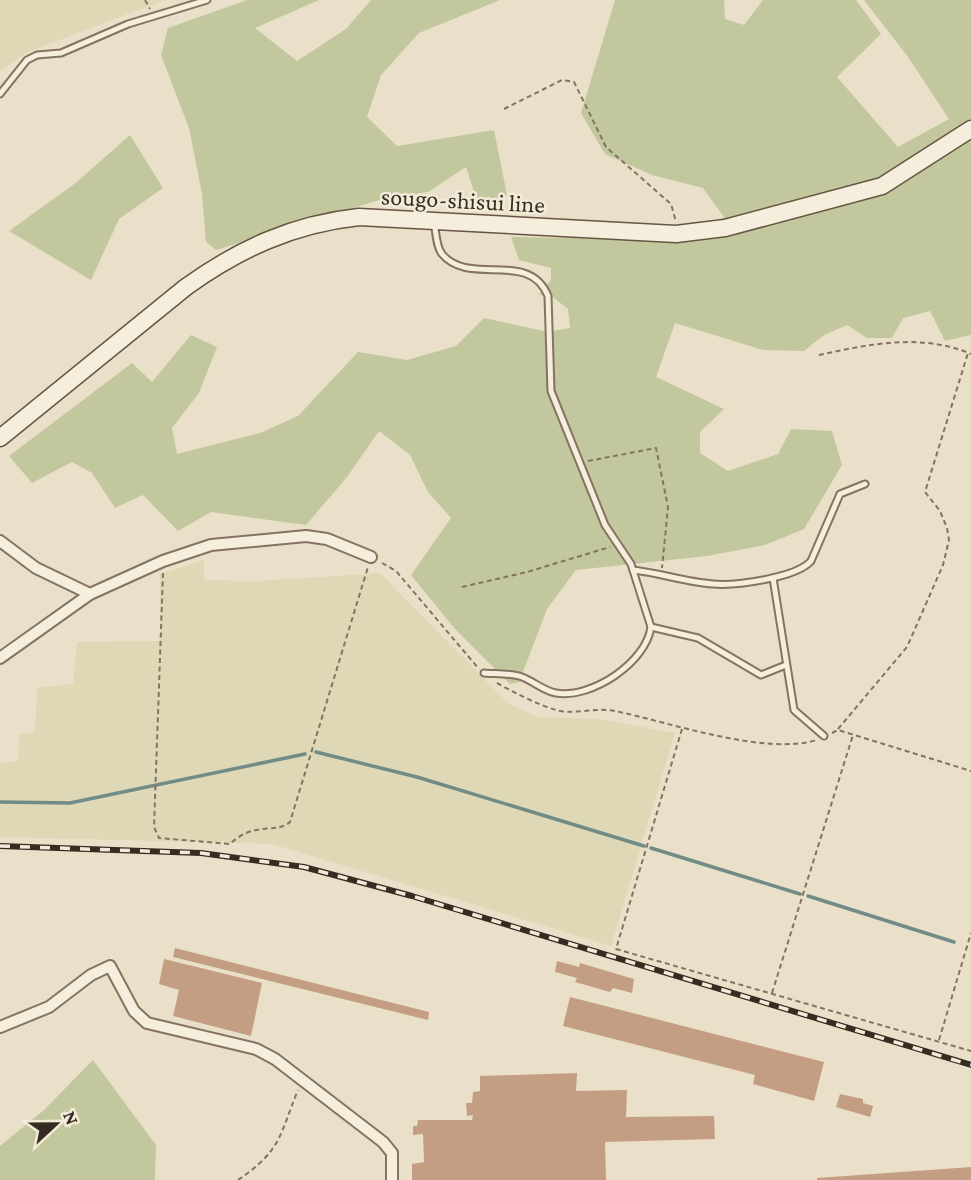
<svg xmlns="http://www.w3.org/2000/svg" width="971" height="1180" font-family="'Crimson Pro',serif">
  <style>
    .farmland { fill: #dfd8b7 }
    .green { fill: #c2c79e }
    .lines { fill: none; stroke-linecap: round; stroke-linejoin: round }
    .stream { stroke: #718c86; stroke-width: 3.5 }
    .building { fill: #c49e83 }
    .service-casing { stroke: #847360; stroke-width: 9 }
    .minor-casing { stroke: #847360; stroke-width: 14 }
    .secondary-casing { stroke: #665543; stroke-width: 19 }
    .path { stroke: #847360; stroke-width: 2; stroke-dasharray: 5 3.5; stroke-linecap: butt }
    .service { stroke: #f5eedc; stroke-width: 5 }
    .minor { stroke: #f5eedc; stroke-width: 10 }
    .secondary { stroke: #f5eedc; stroke-width: 16 }
    .rail-casing { stroke: #362c21; stroke-width: 6 }
    .rail { stroke: #f2ebd8; stroke-width: 3.5; stroke-dasharray: 10; stroke-linecap: butt }
    .labels { text-anchor: middle; dominant-baseline: central; stroke-width: 5; stroke-linejoin: round; paint-order: stroke }
    .street-label { font-size: 24px; fill: #362c21; stroke: #f2ebd8 }
  </style>
  <rect width="100%" height="100%" fill="#eae0c9"/>
  <!-- farmland -->
  <g class="farmland">
    <path d="M0,0h165l-137,52 -28,19z"/>
    <path d="M204,560v20l54,1 122,-8 128,130 29,14 61,2 77,14 -64,213 -339,-102 -272,-7v-74l18,-2 1,-27 16,-2 2,-44 36,-4 4,-42 83,-1v-67z"/>
  </g>
  <!-- green -->
  <g class="green">
    <path d="M247,0h72l-64,28 42,33 49,-32 25,-29h129l-81,33 -38,42 -14,42 30,29 97,-16 13,65 -22,13 -11,-16 -8,-25 -38,25 -42,6 -170,52 -10,-8 -4,-48 -13,-66 -28,-73 7,-27z"/>
    <path d="M615,0h109l1,19 19,6 19,-25h93l25,34 -44,43 61,70 51,-28 -41,-62 -44,-57h107v335l-26,6 -15,-30 -27,7 -11,20h-25l-20,-13 -23,10 -20,16 -41,-1 -88,-27 -19,54 68,32 -24,23v21l28,18 50,-17 13,-25 41,2 10,34 -38,64 -39,16 -58,11 -131,14 -29,39 -28,73 -9,2 -55,-55 -44,-54 40,-57 -23,-26 -18,-37 -31,-24 -32,46 -41,48 -95,-13 -33,19 -35,-36 -28,13 -23,-35 -20,-11 -40,21 -23,-27 123,-93 20,19 39,-47 26,12 -18,46 -27,35 5,26 83,-21 38,-17 60,-64 49,8 49,-14 28,-28 64,14 22,-4 -2,-19 -14,-11 -15,-4 12,-14v-12l-32,-8 -8,-23 191,3 22,-23 -21,-29 -51,-13 -47,-21 -24,-41z"/>
    <path d="M130,135l33,53 -44,31 -28,61 -82,-49 68,-49z"/>
    <path d="M93,1060l63,85 -1,35h-155v-34l44,-36z"/>
  </g>
  <g class="lines">
    <!-- stream -->
    <g class="stream">
      <path d="M316,752l101,25 227,69"/>
      <path d="M0,802l70,1 235,-49"/>
      <path d="M651,848l149,46"/>
      <path d="M808,896l146,46"/>
    </g>
  </g>
  <!-- building -->
  <g class="building">
    <path d="M175,948l254,64 -1,8 -255,-63z"/>
    <path d="M164,959l98,24 -11,53 -78,-20 6,-26 -20,-6z"/>
    <path d="M557,961l22,6 1,-4 54,16 -2,14 -19,-5 -3,4 -35,-10 2,-4 -22,-6z"/>
    <path d="M570,997l254,65 -10,39 -61,-17 2,-9 -192,-49z"/>
    <path d="M577,1073l-1,18 51,-1 -1,27 88,-1 1,23 -110,3 1,38h-194v-16l12,-2 -1,-28 -10,1v-9h4l1,-6h54l1,-5 -6,1 -1,-13h6l1,-11 7,-1v-15z"/>
    <path d="M840,1094l23,5v4l10,3 -3,11 -34,-10z"/>
    <path d="M971,1167v13h-154v-2z"/>
  </g>
  <g class="lines">
    <!-- service casing -->
    <g class="service-casing">
      <g id="service">
        <path d="M0,94l27,-34 10,-5 24,-2 67,-29 79,-24"/>
        <path d="M434,222c2,9 2,25 8,32 27,33 87,-5 106,42l3,95 54,134 26,39 20,63c-5,36 -60,72 -95,66 -12,-2 -23,-12 -34,-16 -11,-4 -26,-3 -38,-4"/>
        <path d="M633,570c27,3 53,12 80,14 22,2 83,-6 98,-23l29,-67 25,-10"/>
        <path d="M773,578l21,132 30,26"/>
        <path d="M651,627l47,11 63,37 25,-10"/>
      </g>
    </g>
    <!-- minor casing -->
    <g class="minor-casing">
      <g id="minor">
        <path d="M0,541l36,27 54,26"/>
        <path d="M0,658l90,-64 73,-33 48,-16 95,-9 21,3 44,18"/>
        <path d="M0,1027l49,-20 42,-32 19,-9 24,45 13,12 109,26 19,10 108,83 9,11v27"/>
      </g>
    </g>
    <!-- secondary casing -->
    <g class="secondary-casing">
      <path id="secondary" d="M0,438l186,-151c53,-38 107,-63 173,-70l317,17 49,-6 157,-42 89,-57"/>
    </g>
    <!-- path -->
    <g class="path">
      <path d="M145,0l5,9"/>
      <path d="M504,109l58,-29 12,2 32,65 65,57 5,18"/>
      <path d="M819,355c50,-11 104,-22 152,-1"/>
      <path d="M588,461l68,-13 12,59 -6,61"/>
      <path d="M382,563l14,8 83,98"/>
      <path d="M163,573l-9,254 5,11 71,6c25,-24 45,-9 60,-22l78,-255"/>
      <path d="M462,587l65,-15 83,-25"/>
      <path d="M497,683c18,10 39,21 59,27 19,5 39,-3 59,1 54,11 149,45 202,29"/>
      <path d="M682,729l-66,220 355,102"/>
      <path d="M838,729l69,-82 36,-82 6,-25 -2,-12 -7,-17 -15,-19 43,-139"/>
      <path d="M832,733l6,-3 133,41"/>
      <path d="M772,993l81,-258"/>
      <path d="M939,1040l32,-107"/>
      <path d="M238,1180c44,-30 41,-44 60,-90"/>
    </g>
    <!-- service -->
    <use href="#service" class="service"/>
    <!-- minor -->
    <use href="#minor" class="minor"/>
    <!-- secondary -->
    <use href="#secondary" class="secondary"/>
    <!-- rail casing -->
    <g class="rail-casing">
      <path id="rail" d="M0,846l201,7 103,14 108,29 559,169"/>
    </g>
    <!-- rail -->
    <use href="#rail" class="rail"/>
  </g>
  <g class="labels">
    <!-- street labels -->
    <g class="street-label">
      <text transform="translate(463 200) rotate(3)">sougo-shisui line</text>
    </g>
  </g>
  <!-- north arrow -->
  <g transform="translate(56 1124) rotate(68)" stroke="#f2ebd8" stroke-width="5" paint-order="stroke">
  <path d="M0-5L12 26L0 18L-12 26Z" fill="#362c21"/>
  <text y="-10" font-size="19" font-weight="bold" text-anchor="middle" fill="#362c21">N</text>
  </g>
</svg>
